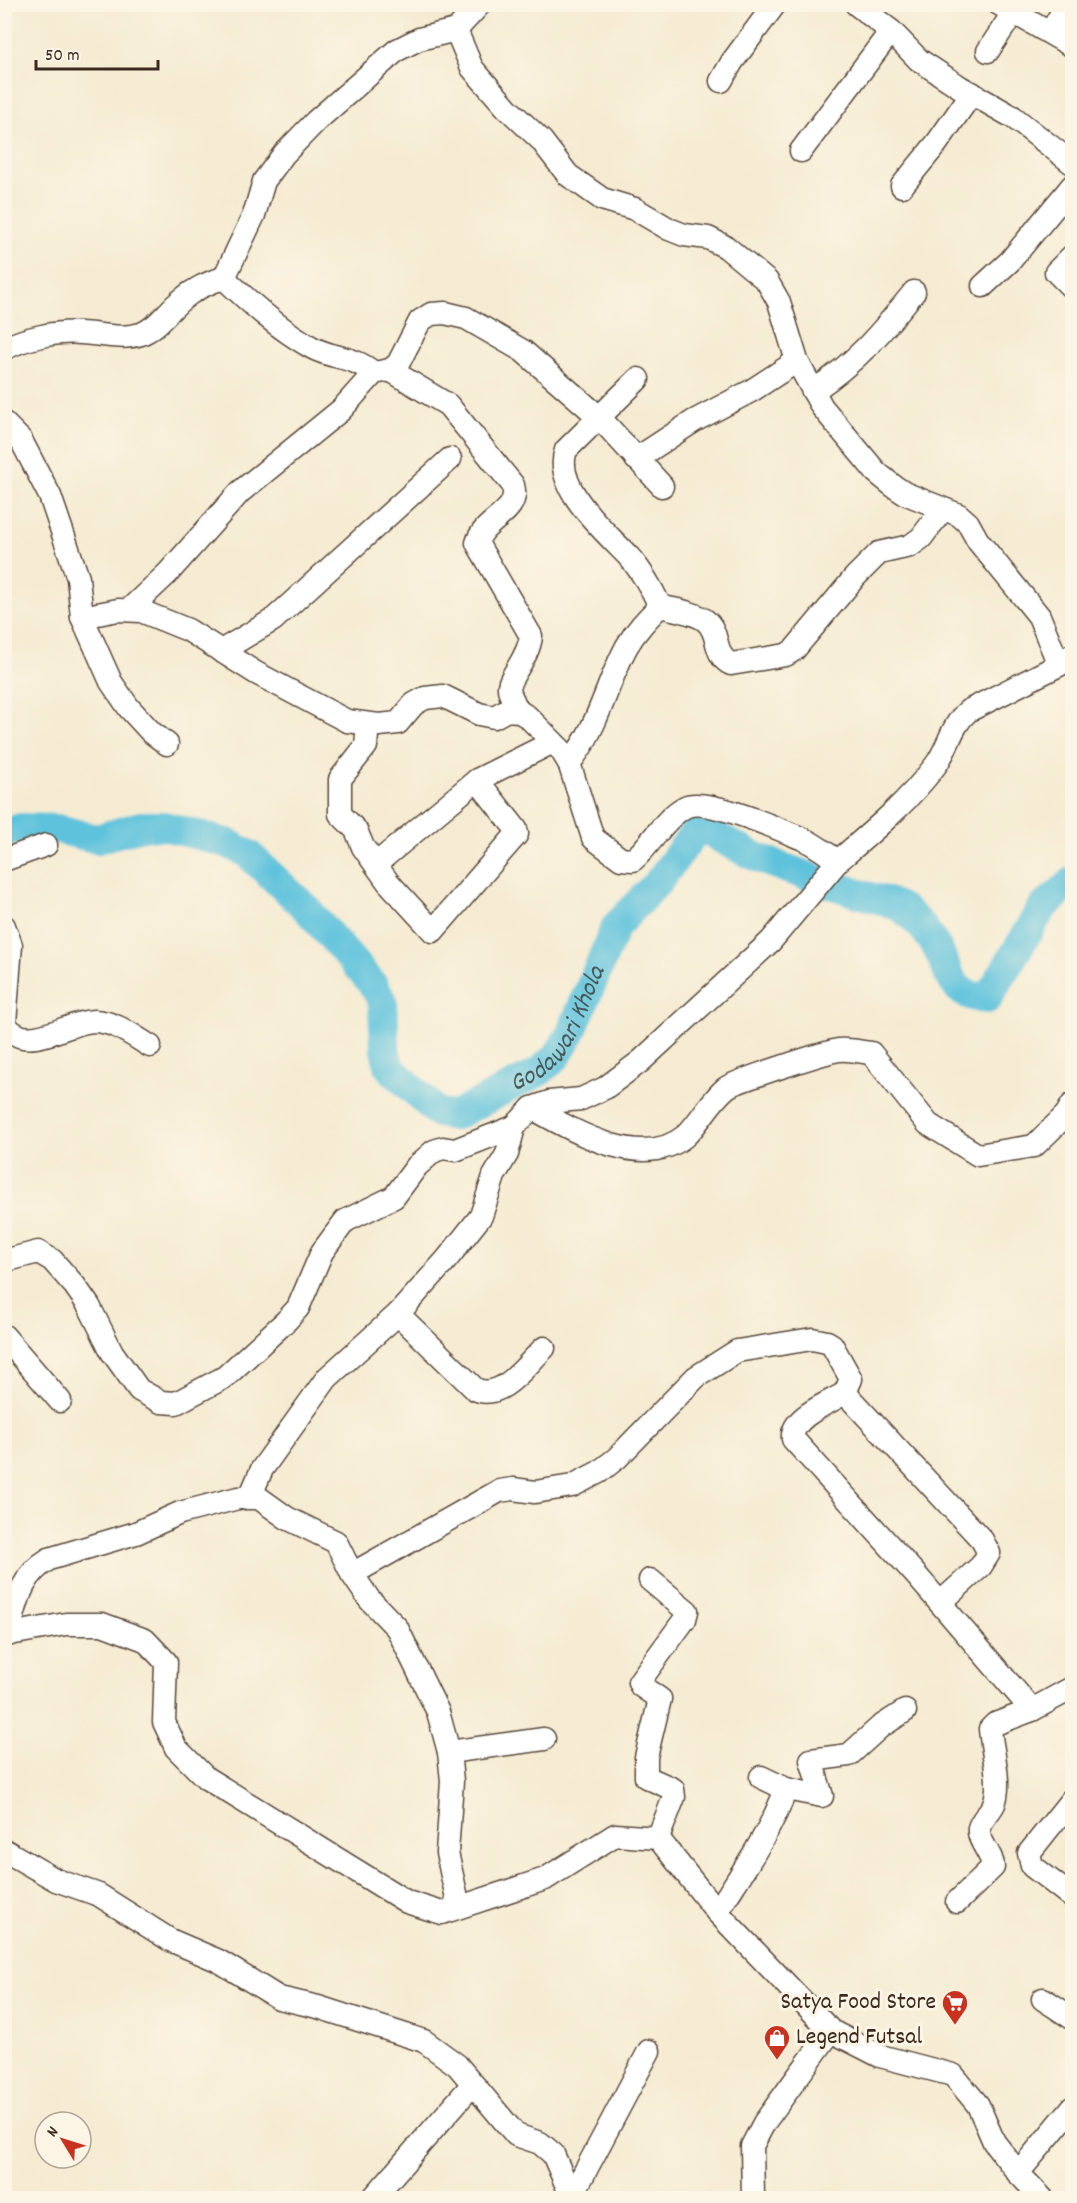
<svg xmlns="http://www.w3.org/2000/svg" width="1077" height="2203" font-family="Dekko,sans-serif">
  <style>
    .lines { fill: none; stroke-linecap: round; stroke-linejoin: round }
    .river { stroke: #5ec2dc; stroke-width: 30 }
    .minor-casing { stroke: #574739; stroke-width: 25 }
    .minor { stroke: #fff; stroke-width: 22 }
    .labels { text-anchor: middle; dominant-baseline: central; stroke-width: 6; stroke-linejoin: round; paint-order: stroke }
    .poi-label { font-size: 24px; fill: #3b2a1e; stroke: #fcf5e5; text-anchor: end }
    .water-label { font-size: 26px; font-style: italic; fill: #465857; stroke: #fcf5e5 }
  </style>
  <rect width="100%" height="100%" fill="#fcf5e5"/>
  <filter id="ink" filterUnits="userSpaceOnUse"><feTurbulence type="fractalNoise" baseFrequency=".0167" numOctaves="2"/><feDisplacementMap in="SourceGraphic" scale="12" xChannelSelector="R" yChannelSelector="G"/><feConvolveMatrix kernelMatrix="1 2 1 2 8 2 1 2 1" color-interpolation-filters="sRGB"/></filter>
  <filter id="wash" filterUnits="userSpaceOnUse"><feTurbulence type="fractalNoise" baseFrequency=".008" numOctaves="4" result="noise"/><feDisplacementMap in="SourceGraphic" scale="24" xChannelSelector="R" yChannelSelector="G"/><feGaussianBlur stdDeviation="1.35" result="paint"/><feColorMatrix in="noise" values="0 0 0 0 0 0 0 0 0 0 0 0 0 0 0 0 0 1.4 0 .05"/><feComposite in="paint" operator="in"/></filter>
  <g filter="url(#wash)">
    <rect width="100%" height="100%" fill="#f5ebd2"/>
    <g class="lines">
      <!-- river -->
      <path class="river" id="s1" d="M4,833l17,-5 37,1 39,10 44,-13h23l63,17 21,11 60,56 66,76 9,17 2,48 5,17 48,45 16,3 85,-44 18,-16 14,-23 45,-107 43,-45 35,-48 15,-2c43,30 98,44 148,62 14,5 35,8 47,17 13,10 25,24 33,38 15,28 12,46 50,51l56,-92 29,-25"/>
    </g>
  </g>
  <g filter="url(#ink)">
    <g class="lines">
      <!-- minor casing -->
      <g class="minor-casing">
        <g id="minor">
          <path d="M856,4l35,27 28,29 41,27 53,30 59,46"/>
          <path d="M999,4l73,42"/>
          <path d="M456,30l16,38 35,40 34,32 27,35 34,24 33,10 34,20 15,6 24,3 18,9 41,34 12,21 18,59 25,46 54,65 16,13 12,8 55,22 9,8 10,18 61,75 20,49"/>
          <path d="M1050,33l17,-29"/>
          <path d="M988,51l25,-38"/>
          <path d="M721,81l11,-19 43,-58"/>
          <path d="M801,151l90,-120"/>
          <path d="M902,186l35,-43 35,-50"/>
          <path d="M1072,256l-16,16 16,16"/>
          <path d="M224,278c27,26 55,51 87,69 23,13 39,7 63,26"/>
          <path d="M983,286l27,-25 62,-75"/>
          <path d="M4,349c19,-11 55,-18 77,-16 19,1 41,7 60,1 16,-6 26,-22 39,-33 13,-11 28,-19 44,-23l30,-63 10,-34 20,-27 32,-33 81,-71 22,-11 37,-9 24,-26"/>
          <path d="M390,370l58,35 65,80c8,29 -29,33 -36,58l54,93c-2,22 -23,41 -22,52 0,7 6,16 9,23"/>
          <path d="M638,379l-72,71c-14,38 41,83 65,109 12,14 21,30 29,47 14,4 35,6 46,15 14,11 7,35 25,43l55,-9 8,-5 61,-73 24,-24 31,-7 11,-8 22,-29"/>
          <path d="M813,391c45,-30 68,-58 101,-99"/>
          <path d="M4,423l17,17 29,56 28,82 4,39 29,65 18,26 22,24 16,12"/>
          <path d="M636,459l58,-38 57,-30 46,-30"/>
          <path d="M130,609l38,-36 72,-81 101,-82 33,-37 16,-3 8,-6 22,-43 11,-7 14,-1 21,5 57,33 76,66 63,69"/>
          <path d="M82,617l36,-7 23,1 47,19 68,43 91,48 32,4 19,-2 16,-19 11,-6 18,-2 36,18 15,3 13,-7 11,1 10,6 33,33 8,13 24,75 28,21 12,1c18,-15 31,-42 52,-53 20,-11 96,23 118,32 12,5 24,15 35,22 35,-30 69,-58 97,-95 14,-18 15,-39 33,-55l91,-46 13,-10"/>
          <path d="M221,651l52,-31 177,-161"/>
          <path d="M368,724l-2,22 -26,33v35l16,16 7,17 25,35 45,49 84,-97 -1,-5 -39,-49"/>
          <path d="M569,763c29,-33 37,-79 58,-117 9,-16 21,-28 33,-40"/>
          <path d="M4,860l42,-15"/>
          <path d="M377,863l100,-83 76,-38"/>
          <path d="M4,926l7,19 -6,78c19,34 61,-2 90,-2 21,1 38,15 55,25"/>
          <path d="M532,1108c40,22 110,64 153,28 13,-11 25,-35 41,-48 7,-6 102,-37 113,-38 10,-1 22,2 32,3l57,71 50,31 56,-9 32,-31 6,-10"/>
          <path d="M4,1261l34,-9 14,8 23,26 14,20 23,46 27,38 22,12 15,1 49,-26 61,-56 12,-13 24,-56 23,-31 49,-24 23,-31 17,-15 9,-3 12,2 59,-23"/>
          <path d="M398,1314l77,75c26,13 51,-24 69,-41"/>
          <path d="M4,1336l56,65"/>
          <path d="M845,1393l137,147 7,13 -8,13 -41,37"/>
          <path d="M250,1497l12,-28 65,-91 71,-64 49,-55 34,-43 13,-40 13,-22 7,-27 18,-19 17,-6 32,-3 24,-11 36,-27 130,-120 67,-80"/>
          <path d="M352,1574l147,-83 14,-2 22,3 37,-6 27,-14 18,-14 79,-81 41,-26 75,-12 15,3 5,3 19,34 -6,14c-16,10 -55,24 -52,46l123,136 116,135"/>
          <path d="M650,1580l37,31 -2,8 -46,63 2,4 19,13 -14,58v20l27,12 1,8 -16,41"/>
          <path d="M4,1635l62,-11h36l43,16 21,22 -2,60 12,26 30,30 201,124 35,11 103,-34 70,-44 43,3 59,74 114,119 49,25 73,19 25,30 16,37 24,31 24,25"/>
          <path d="M8,1635c9,-31 11,-58 41,-76l87,-26 44,-20 58,-15h21l28,20 49,24 16,32 17,25 28,29 41,84 11,40 3,29 -5,72 12,54"/>
          <path d="M449,1752l95,-13"/>
          <path d="M786,1789l36,7 -11,-36 38,-5 31,-28 25,-16"/>
          <path d="M1072,1799l-43,54 3,13 40,31"/>
          <path d="M4,1850l52,30 43,15 71,45 49,21 60,37 39,9 106,34 33,24 59,70 24,8 13,11 19,44"/>
          <path d="M957,1902l36,-35c0,-13 -16,-26 -14,-39 2,-8 11,-16 15,-24 8,-21 -2,-52 -4,-75l5,-5 37,-14 40,-22"/>
          <path d="M717,1912c25,-40 53,-79 69,-123l-25,-12"/>
          <path d="M1043,1999l29,19"/>
          <path d="M1018,2173l54,-65"/>
          <path d="M373,2198l99,-113"/>
          <path d="M571,2198l78,-147"/>
          <path d="M753,2198l-1,-52 12,-23 67,-92"/>
        </g>
      </g>
      <!-- minor -->
      <use href="#minor" class="minor"/>
    </g>
  </g>
  <!-- icons -->
  <defs>
    <g id="supermarket-pin" transform="scale(1.35)"><path d="M0 17L-7.5 6A9.5 9.5 0 1 1 7.5 6Z" fill="#c8321e" stroke="#fcf5e5"/><path d="M-6-5.5h2.5l.6 2H6L4.5 2H-2.5L-4.4-4H-6ZM-1.5 3.2a1.3 1.3 0 1 0 .1 0ZM3 3.2a1.3 1.3 0 1 0 .1 0Z" fill="#fff"/></g>
    <g id="shop-pin" transform="scale(1.35)"><path d="M0 17L-7.5 6A9.5 9.5 0 1 1 7.5 6Z" fill="#c8321e" stroke="#fcf5e5"/><path d="M-5-2.5h2.3a2.7 3.5 0 0 1 5.4 0H5L5.5 6h-11ZM-1.5-2.5h3a1.5 2.3 0 0 0-3 0Z" fill="#fff"/></g>
  </defs>
  <g fill-rule="evenodd">
    <use href="#supermarket-pin" x="955" y="2003"/>
    <use href="#shop-pin" x="777" y="2038"/>
  </g>
  <g class="labels">
    <!-- poi labels -->
    <g class="poi-label">
      <text x="936" y="2003">Satya Food Store</text>
      <text x="796" y="2038" text-anchor="start">Legend Futsal</text>
    </g>
    <!-- water labels -->
    <g class="water-label">
      <text stroke="none"><textPath href="#s1" startOffset="744">Godawari Khola</textPath></text>
    </g>
  </g>
  <!-- margin -->
  <rect width="1077" height="2203" fill="none" stroke="#fcf5e5" stroke-width="24"/>
  <!-- north arrow -->
  <g transform="translate(63 2140) rotate(308)"><circle r="28" fill="#fcf5e5" stroke="#afa495" stroke-width="1.5"/>
  <path d="M0-4.5L10 22L0 15L-10 22Z" fill="#c8321e"/>
  <text y="-9" font-size="16" font-weight="bold" text-anchor="middle" fill="#3b2a1e">N</text>
  </g>
  <!-- scale -->
  <path d="M36 60v9h122v-9" fill="none" stroke="#3b2a1e" stroke-width="3"/>
  <text x="45" y="60" font-size="18" fill="#3b2a1e" stroke="#fcf5e5" stroke-width="4.5" paint-order="stroke">50 m</text>
</svg>
